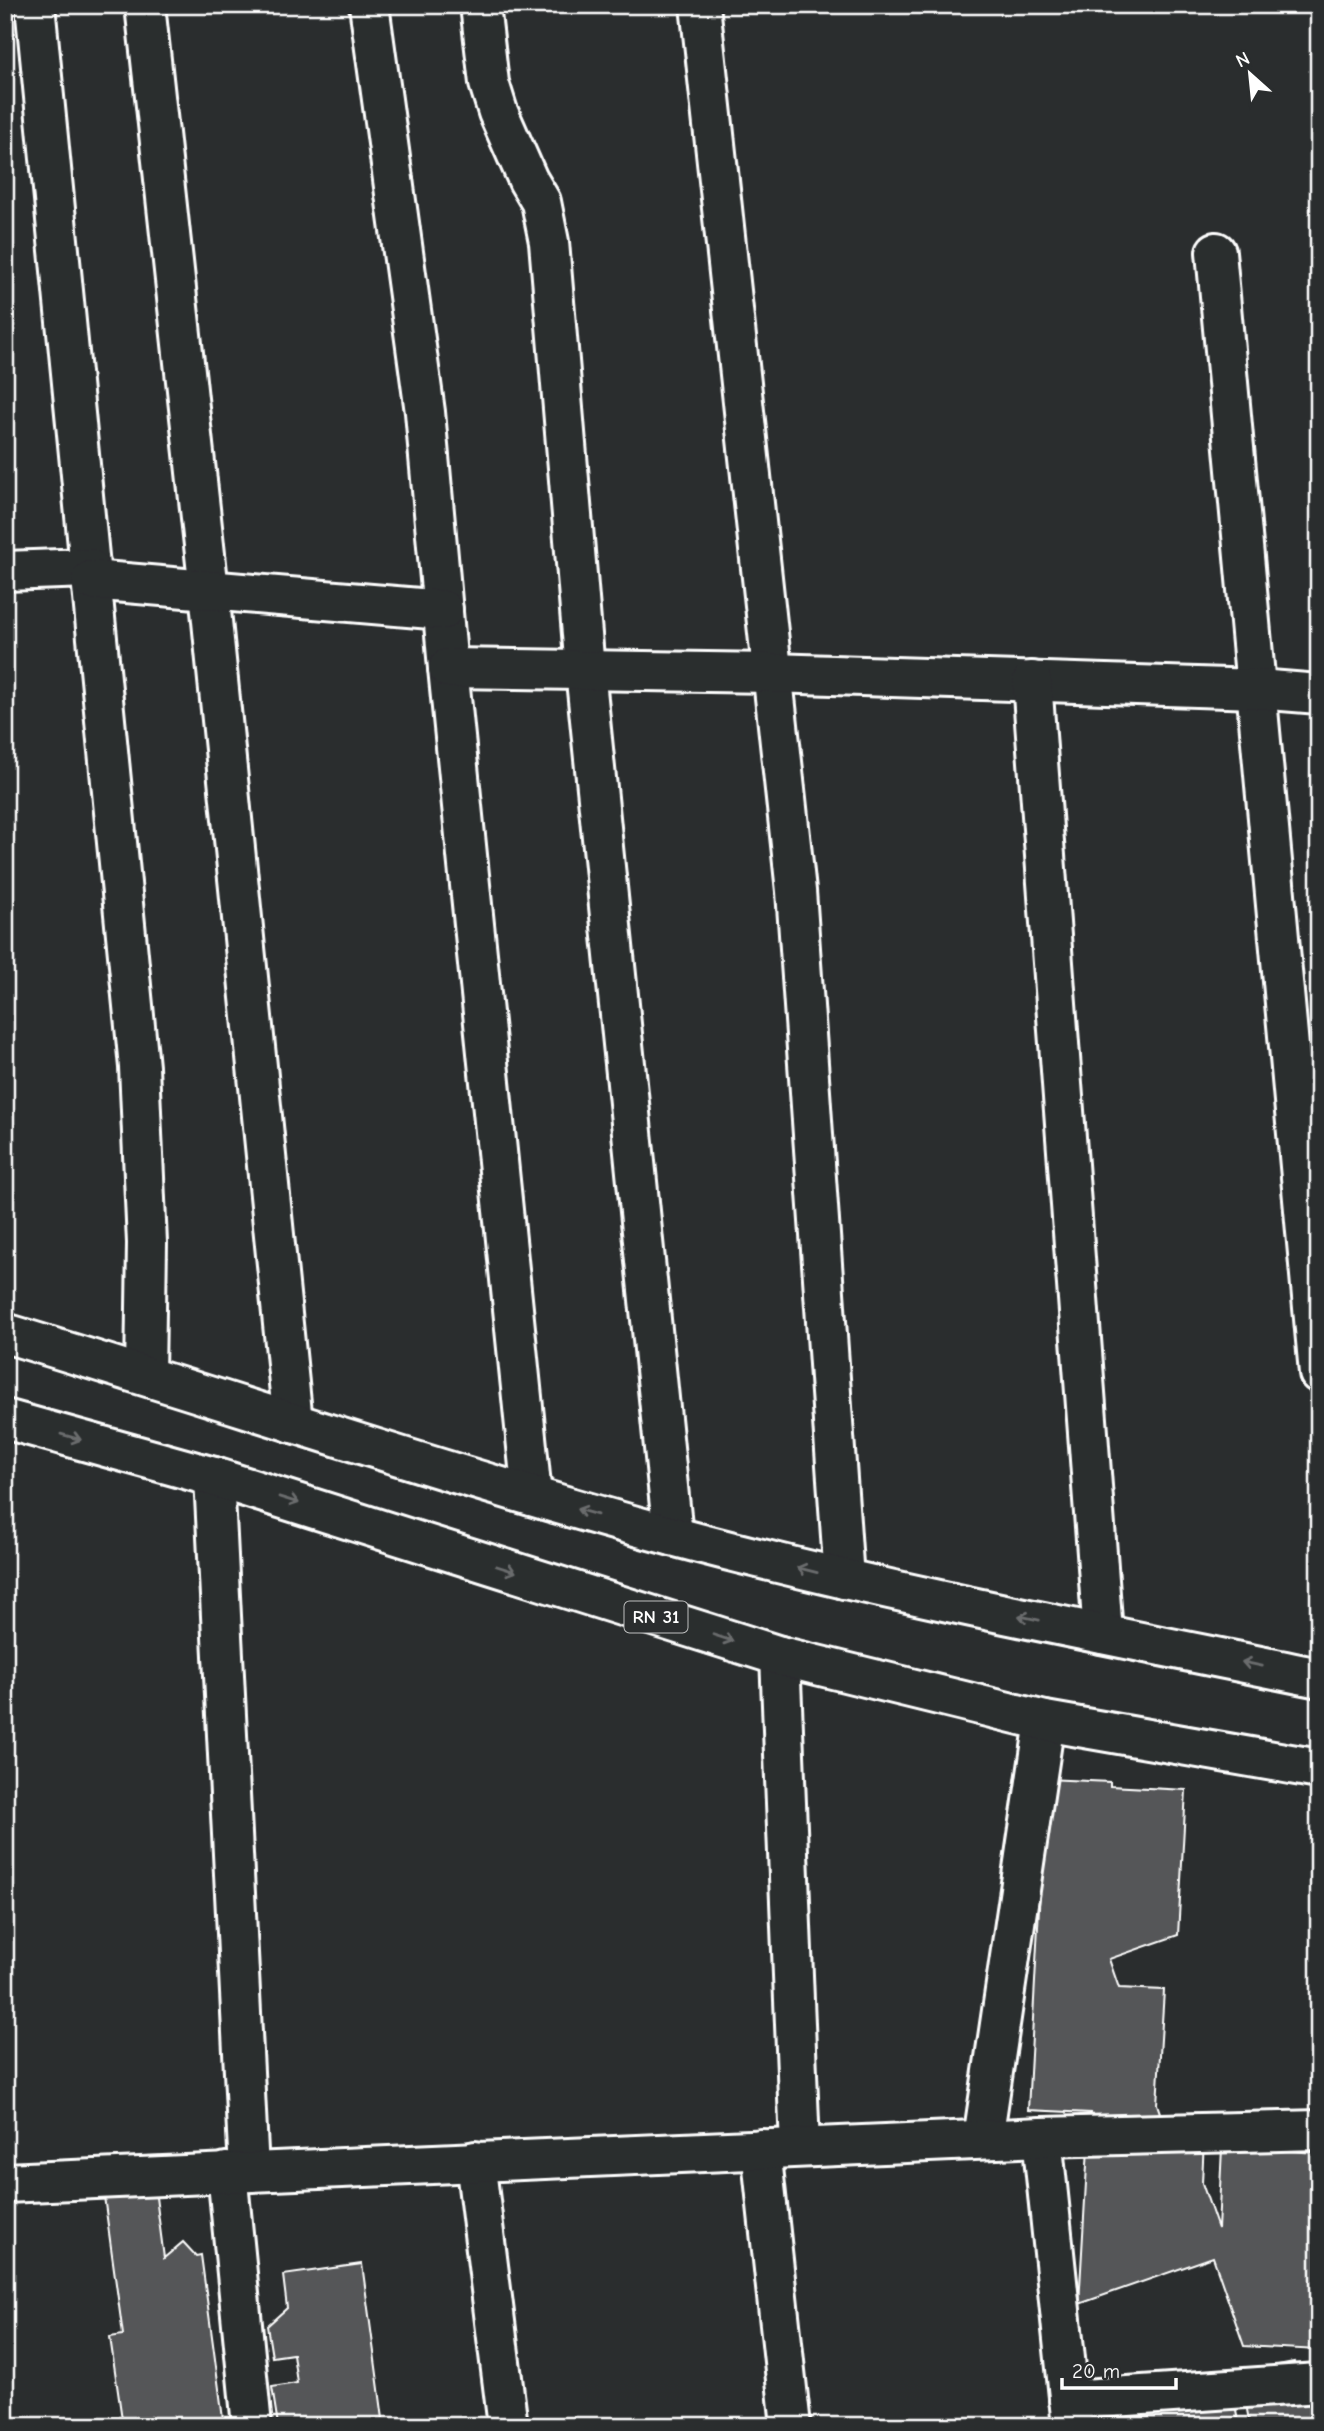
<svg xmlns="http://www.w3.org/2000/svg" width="1324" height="2431" font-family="'Comic Neue',sans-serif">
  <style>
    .building { fill: #555758; stroke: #fff; stroke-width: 2 }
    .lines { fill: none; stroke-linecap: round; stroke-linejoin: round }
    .minor-casing { stroke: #fff; stroke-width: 44 }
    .trunk-casing { stroke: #fff; stroke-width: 44 }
    .minor { stroke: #2a2d2e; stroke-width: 38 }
    .trunk { stroke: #2a2d2e; stroke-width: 38 }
    .oneway { stroke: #6a6c6d }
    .labels { text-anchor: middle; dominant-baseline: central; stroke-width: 7; stroke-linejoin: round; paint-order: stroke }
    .shield { fill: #2a2d2e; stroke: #bfc0c0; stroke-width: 2 }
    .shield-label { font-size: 19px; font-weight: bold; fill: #fff }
  </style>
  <rect width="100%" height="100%" fill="#2a2d2e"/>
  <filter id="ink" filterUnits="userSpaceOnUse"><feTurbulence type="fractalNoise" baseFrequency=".0143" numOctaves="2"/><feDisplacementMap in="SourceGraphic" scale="14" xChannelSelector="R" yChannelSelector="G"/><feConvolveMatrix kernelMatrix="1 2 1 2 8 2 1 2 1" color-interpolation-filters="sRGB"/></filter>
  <g filter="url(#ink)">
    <!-- building -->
    <g class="building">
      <path d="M1046,1779l64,3v4l76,4 -8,145 -69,24 10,29 45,2 -7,114 11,32 36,2 -2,45 16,46 4,-81 56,-19 8,22 33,2v197l-75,-4 -31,-89 -134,47 11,-191 -62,-3z"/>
      <path d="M154,2182l10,76 19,-16 13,14 5,-1 23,171h-101l-13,-89 13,-2 -20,-146z"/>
      <path d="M362,2264l22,162h-83v-4l-23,3 -6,-38 25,-4 -4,-29 -21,3 -5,-31 20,-18 -4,-33z"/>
      <path d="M1294,2362l7,35 18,-4v33h-69l-10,-54z"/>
      <path d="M1098,2396l136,5 4,20 -11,2 1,3h-126z"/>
    </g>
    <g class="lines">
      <!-- minor casing -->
      <g class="minor-casing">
        <g id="minor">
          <path d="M35,5l104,1062 8,176 -2,132"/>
          <path d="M145,5l64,586 84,832"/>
          <path d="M369,5l56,407 23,256 84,828"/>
          <path d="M480,5l9,78 9,29 30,68 13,22 8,40 36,428 88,866"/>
          <path d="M700,5l96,886 48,688"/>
          <path d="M1216,252l103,1121"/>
          <path d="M5,571l84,-3"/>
          <path d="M91,580l352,30"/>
          <path d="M448,668l324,5 485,16 62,5"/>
          <path d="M1032,681l71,953"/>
          <path d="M214,1477l35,694"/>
          <path d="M780,1656l20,491"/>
          <path d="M1042,2137l30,289"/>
          <path d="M983,2139l62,-418"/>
          <path d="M761,2149l30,277"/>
          <path d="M475,2161l33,265"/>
          <path d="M227,2172l25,254"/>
          <path d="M5,2183l1037,-46 277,-7"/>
          <path d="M1069,2400l250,-17"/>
        </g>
      </g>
      <!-- trunk casing -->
      <g class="trunk-casing">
        <g id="trunk">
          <path d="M5,1333c223,67 442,142 667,203 213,57 431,98 647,142"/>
          <path d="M5,1419l209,58 566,179 265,65 274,48"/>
        </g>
      </g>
      <!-- minor -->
      <use href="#minor" class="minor"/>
      <!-- trunk -->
      <use href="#trunk" class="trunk"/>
    </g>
    <!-- one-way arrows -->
    <defs><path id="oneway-shaft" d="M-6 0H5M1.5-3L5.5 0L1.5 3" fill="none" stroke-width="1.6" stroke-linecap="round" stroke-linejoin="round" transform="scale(1.75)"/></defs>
    <g class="oneway">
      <use href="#oneway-shaft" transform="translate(71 1437) rotate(16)"/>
      <use href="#oneway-shaft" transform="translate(289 1500) rotate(17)"/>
      <use href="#oneway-shaft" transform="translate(587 1512) rotate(-164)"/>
      <use href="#oneway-shaft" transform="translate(506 1569) rotate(18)"/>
      <use href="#oneway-shaft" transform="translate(807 1570) rotate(-166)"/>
      <use href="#oneway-shaft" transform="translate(1029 1618) rotate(-168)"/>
      <use href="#oneway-shaft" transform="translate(723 1638) rotate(18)"/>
      <use href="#oneway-shaft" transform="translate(1252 1664) rotate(-168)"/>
    </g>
  </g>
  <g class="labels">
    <!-- shield labels -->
    <rect class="shield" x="624.5" y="1601.5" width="63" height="31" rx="5"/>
    <g class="shield-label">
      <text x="656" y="1617">RN 31</text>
    </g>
  </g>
  <!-- margin -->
  <rect width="1324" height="2431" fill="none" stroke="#2a2d2e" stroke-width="28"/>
  <rect x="14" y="14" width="1296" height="2403" fill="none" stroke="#fff" stroke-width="2.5" filter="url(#ink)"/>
  <!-- north arrow -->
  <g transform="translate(1250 74) rotate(333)" stroke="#2a2d2e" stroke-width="5" paint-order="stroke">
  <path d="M0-5L12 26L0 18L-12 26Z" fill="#ffffff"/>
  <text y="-10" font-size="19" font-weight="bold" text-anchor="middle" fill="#ffffff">N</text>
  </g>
  <!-- scale -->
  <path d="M1062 2378v10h114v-10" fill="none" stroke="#ffffff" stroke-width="3.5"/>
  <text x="1072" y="2378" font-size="21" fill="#ffffff" stroke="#2a2d2e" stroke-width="5" paint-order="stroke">20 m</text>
</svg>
